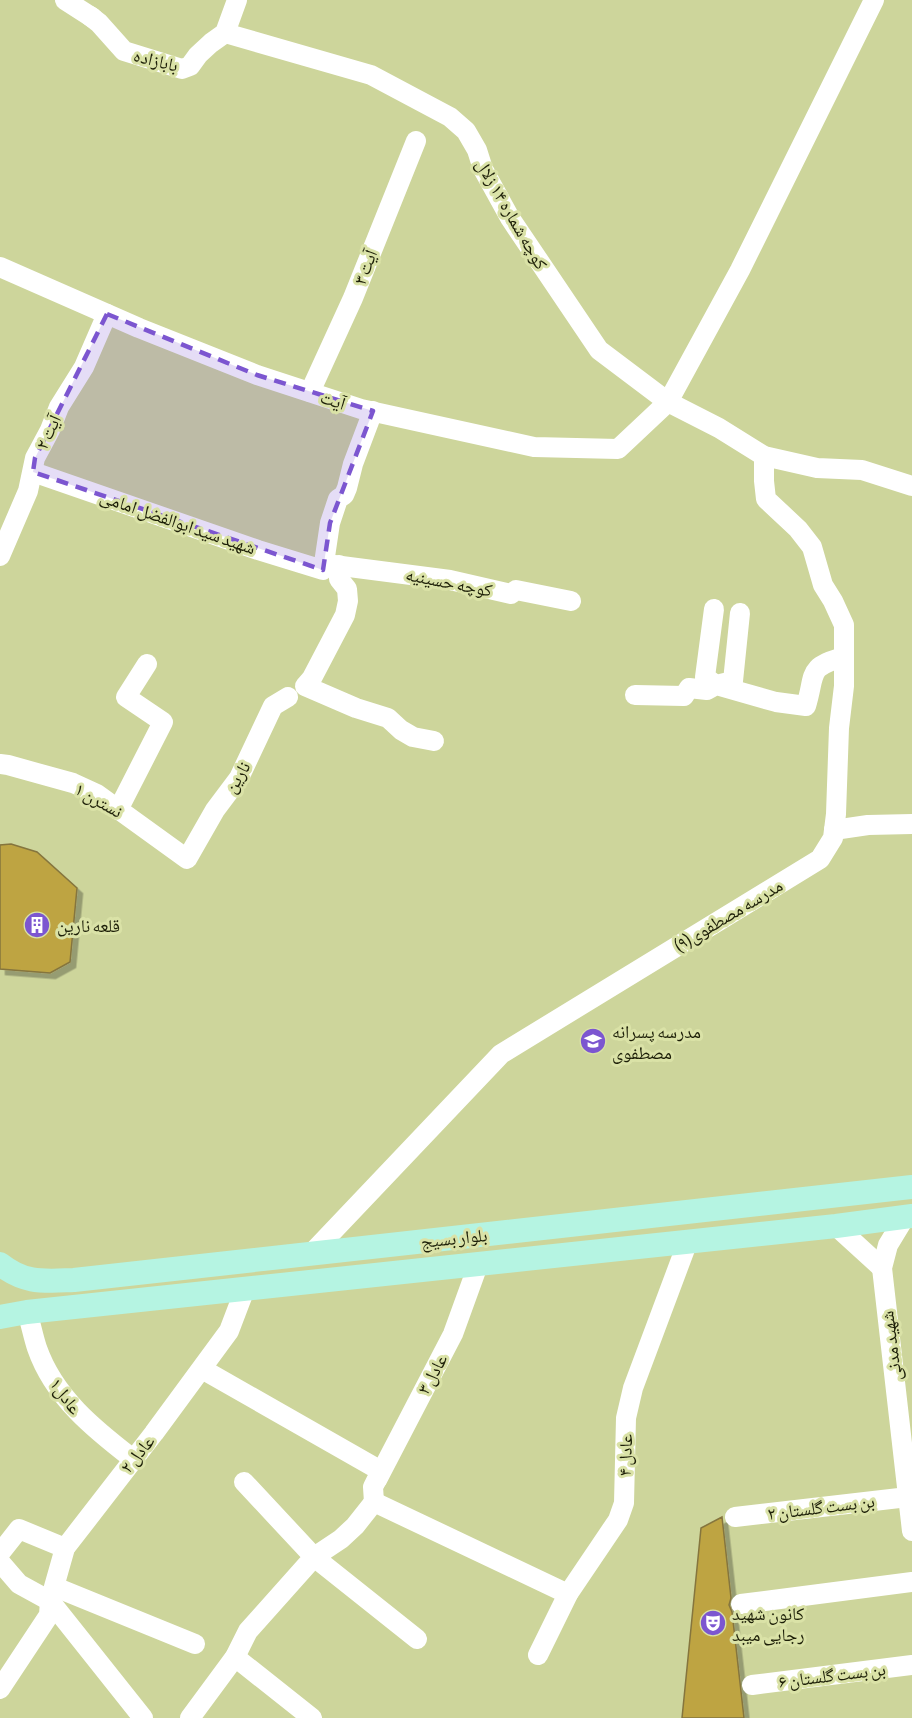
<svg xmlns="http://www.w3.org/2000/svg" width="912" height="1718" font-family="'Asap Condensed','Noto Naskh Arabic',sans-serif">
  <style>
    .building { fill: #bea442; stroke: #85753e; stroke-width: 1.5; filter: url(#shadow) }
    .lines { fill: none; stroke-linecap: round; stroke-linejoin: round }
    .minor { stroke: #fff; stroke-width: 20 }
    .major { stroke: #b5f4e2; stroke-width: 24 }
    .marked { fill: #7c56d0; fill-opacity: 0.2; stroke: #7c56d0; stroke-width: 4.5; stroke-dasharray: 12 8; stroke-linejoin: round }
    .labels { text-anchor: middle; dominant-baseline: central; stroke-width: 6; stroke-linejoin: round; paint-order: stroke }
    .street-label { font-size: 18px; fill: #1d1f08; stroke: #dae2a7 }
    .poi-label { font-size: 18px; fill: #1d1f08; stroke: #dae2a7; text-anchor: start }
  </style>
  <defs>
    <filter id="shadow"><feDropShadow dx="5.5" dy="5.5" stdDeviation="0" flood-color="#0004"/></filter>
  </defs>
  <rect width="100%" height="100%" fill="#cdd59b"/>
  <!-- building -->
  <g class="building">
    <path d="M11,844l26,8 40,36 -7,74 -20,11 -50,-4v-124z"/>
    <path d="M722,1517l9,81 -2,7 3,7 12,106h-62l19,-190z"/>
  </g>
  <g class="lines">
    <!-- minor -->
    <g class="minor">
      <path d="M65,0l28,18"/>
      <path d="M90,16l9,7 25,28 58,18 8,-3 8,-11 13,-12 14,-10 12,-33"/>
      <path d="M225,33l146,42 79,42 16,14 11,19 6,19 27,49 89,132 69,52 51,26 45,28 53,12 45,2 50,16"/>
      <path d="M0,267l139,61 118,47 104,34 173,38 84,2 50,-47 72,-132 134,-270"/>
      <path d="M310,392l43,-94 63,-157"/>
      <path d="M33,472l225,78 65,20 7,-47 8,-24 6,-4 3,-7 6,-24 20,-53"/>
      <path d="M0,556l28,-65 7,-33 15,-28 9,-23 25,-40 23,-53"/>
      <path d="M326,564l124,16 61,14 5,-4 55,11"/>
      <path d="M339,565v14l8,10 1,12 -3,14 -33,63 -7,8 51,22 32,10 13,12 12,7 21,4"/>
      <path d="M714,609l-9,68 11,8 17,-4 7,-68"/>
      <path d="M635,695l49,1 5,-8 18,2 9,-5 60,17 30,4c10,-32 0,-39 38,-49"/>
      <path d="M0,764l8,1 65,18 24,11 90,65 28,-49 24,-32 34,-72 15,-9"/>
      <path d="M118,810l45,-88 -37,-25 21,-33"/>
      <path d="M834,830l34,-5 44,-1"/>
      <path d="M905,1217l-17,28 -6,23 30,263"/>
      <path d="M836,1226l46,42"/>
      <path d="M312,1253l189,-199 319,-195 13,-21 3,-24 3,-86 5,-42v-61l-11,-24 -10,-16 -11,-38 -14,-18 -32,-30 -2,-18v-25"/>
      <path d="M27,1312c4,12 6,24 10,36 17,49 57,81 96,111"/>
      <path d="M202,1369l179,102 -8,16 1,15"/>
      <path d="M377,1480l76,-146 25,-69"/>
      <path d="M735,1517l173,-20"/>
      <path d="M0,1553l19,-24 46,19"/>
      <path d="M0,1562l19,22 31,17 93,117"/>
      <path d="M55,1587l140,57"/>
      <path d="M741,1604l171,-22"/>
      <path d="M417,1639l-103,-82 27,-18 14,-13 19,-24 194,92"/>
      <path d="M538,1655l30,-61 50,-74 6,-17 2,-85 7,-30 55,-147"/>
      <path d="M235,1657l77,61"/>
      <path d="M752,1685l160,-20"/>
      <path d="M0,1689l49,-74 1,-14 15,-53 89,-115 75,-102 16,-42"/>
      <path d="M190,1718l45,-61 13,-26 66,-74 -70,-75"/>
    </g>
    <!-- major -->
    <g class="major">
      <path d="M0,1264c25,20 44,17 74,16l838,-93"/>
      <path d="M0,1317l27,-5 809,-86 76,-10"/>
    </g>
  </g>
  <!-- marked area -->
  <path class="marked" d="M107,314l150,61 116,36 -43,112 -7,47 -290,-98 2,-14z"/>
  <!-- icons -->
  <defs>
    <g id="building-disc" transform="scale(1.35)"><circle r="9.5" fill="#7c56d0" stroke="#dae2a7"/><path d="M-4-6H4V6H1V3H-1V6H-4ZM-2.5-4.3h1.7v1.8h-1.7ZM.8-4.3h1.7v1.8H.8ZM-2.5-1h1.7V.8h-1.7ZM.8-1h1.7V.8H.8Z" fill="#fff"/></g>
    <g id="school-disc" transform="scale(1.35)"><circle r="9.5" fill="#7c56d0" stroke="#dae2a7"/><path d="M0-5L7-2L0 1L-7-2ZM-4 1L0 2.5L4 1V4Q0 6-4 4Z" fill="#fff"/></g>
    <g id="theatre-disc" transform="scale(1.35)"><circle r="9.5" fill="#7c56d0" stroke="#dae2a7"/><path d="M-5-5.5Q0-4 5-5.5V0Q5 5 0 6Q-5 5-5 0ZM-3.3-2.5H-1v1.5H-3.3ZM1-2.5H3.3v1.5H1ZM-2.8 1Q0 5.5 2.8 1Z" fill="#fff"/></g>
  </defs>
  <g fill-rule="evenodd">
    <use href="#building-disc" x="37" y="925"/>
    <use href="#school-disc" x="593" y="1041"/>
    <use href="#theatre-disc" x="713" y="1623"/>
  </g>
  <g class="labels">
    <!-- street labels -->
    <g class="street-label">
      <text transform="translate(156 60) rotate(14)">بابازاده</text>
      <text transform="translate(512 214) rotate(60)">کوچه شماره ۱۴ زلال</text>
      <text transform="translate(365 267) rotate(-69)">آیت ۳</text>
      <text transform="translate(333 400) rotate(18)">آیت</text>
      <text transform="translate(48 432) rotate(-65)">آیت ۲</text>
      <text transform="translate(178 522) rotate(19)">شهید سید ابوالفضل امامی</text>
      <text transform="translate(449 582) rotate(11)">کوچه حسینیه</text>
      <text transform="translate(237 777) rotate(-59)">نارین</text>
      <text transform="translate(99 800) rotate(30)">نسترن ۱</text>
      <text transform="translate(728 915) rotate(-31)">مدرسه مصطفوی(۹)</text>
      <text transform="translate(454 1238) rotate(-6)">بلوار بسیج</text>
      <text transform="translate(891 1346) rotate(-97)">شهید مدنی</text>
      <text transform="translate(432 1374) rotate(-61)">عادل ۳</text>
      <text transform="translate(66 1396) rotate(54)">عادل۱</text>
      <text transform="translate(137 1454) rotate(-51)">عادل ۲</text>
      <text transform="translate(625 1455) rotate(-88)">عادل ۴</text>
      <text transform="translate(821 1507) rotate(-7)">بن بست گلستان ۲</text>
      <text transform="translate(832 1675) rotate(-7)">بن بست گلستان ۶</text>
    </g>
    <!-- poi labels -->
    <g class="poi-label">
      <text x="57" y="925">قلعه نارین</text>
      <text x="612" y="1031">مدرسه پسرانه<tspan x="612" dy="21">مصطفوی</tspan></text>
      <text x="732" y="1613">کانون شهید<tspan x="732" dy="21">رجایی میبد</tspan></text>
    </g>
  </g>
</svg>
